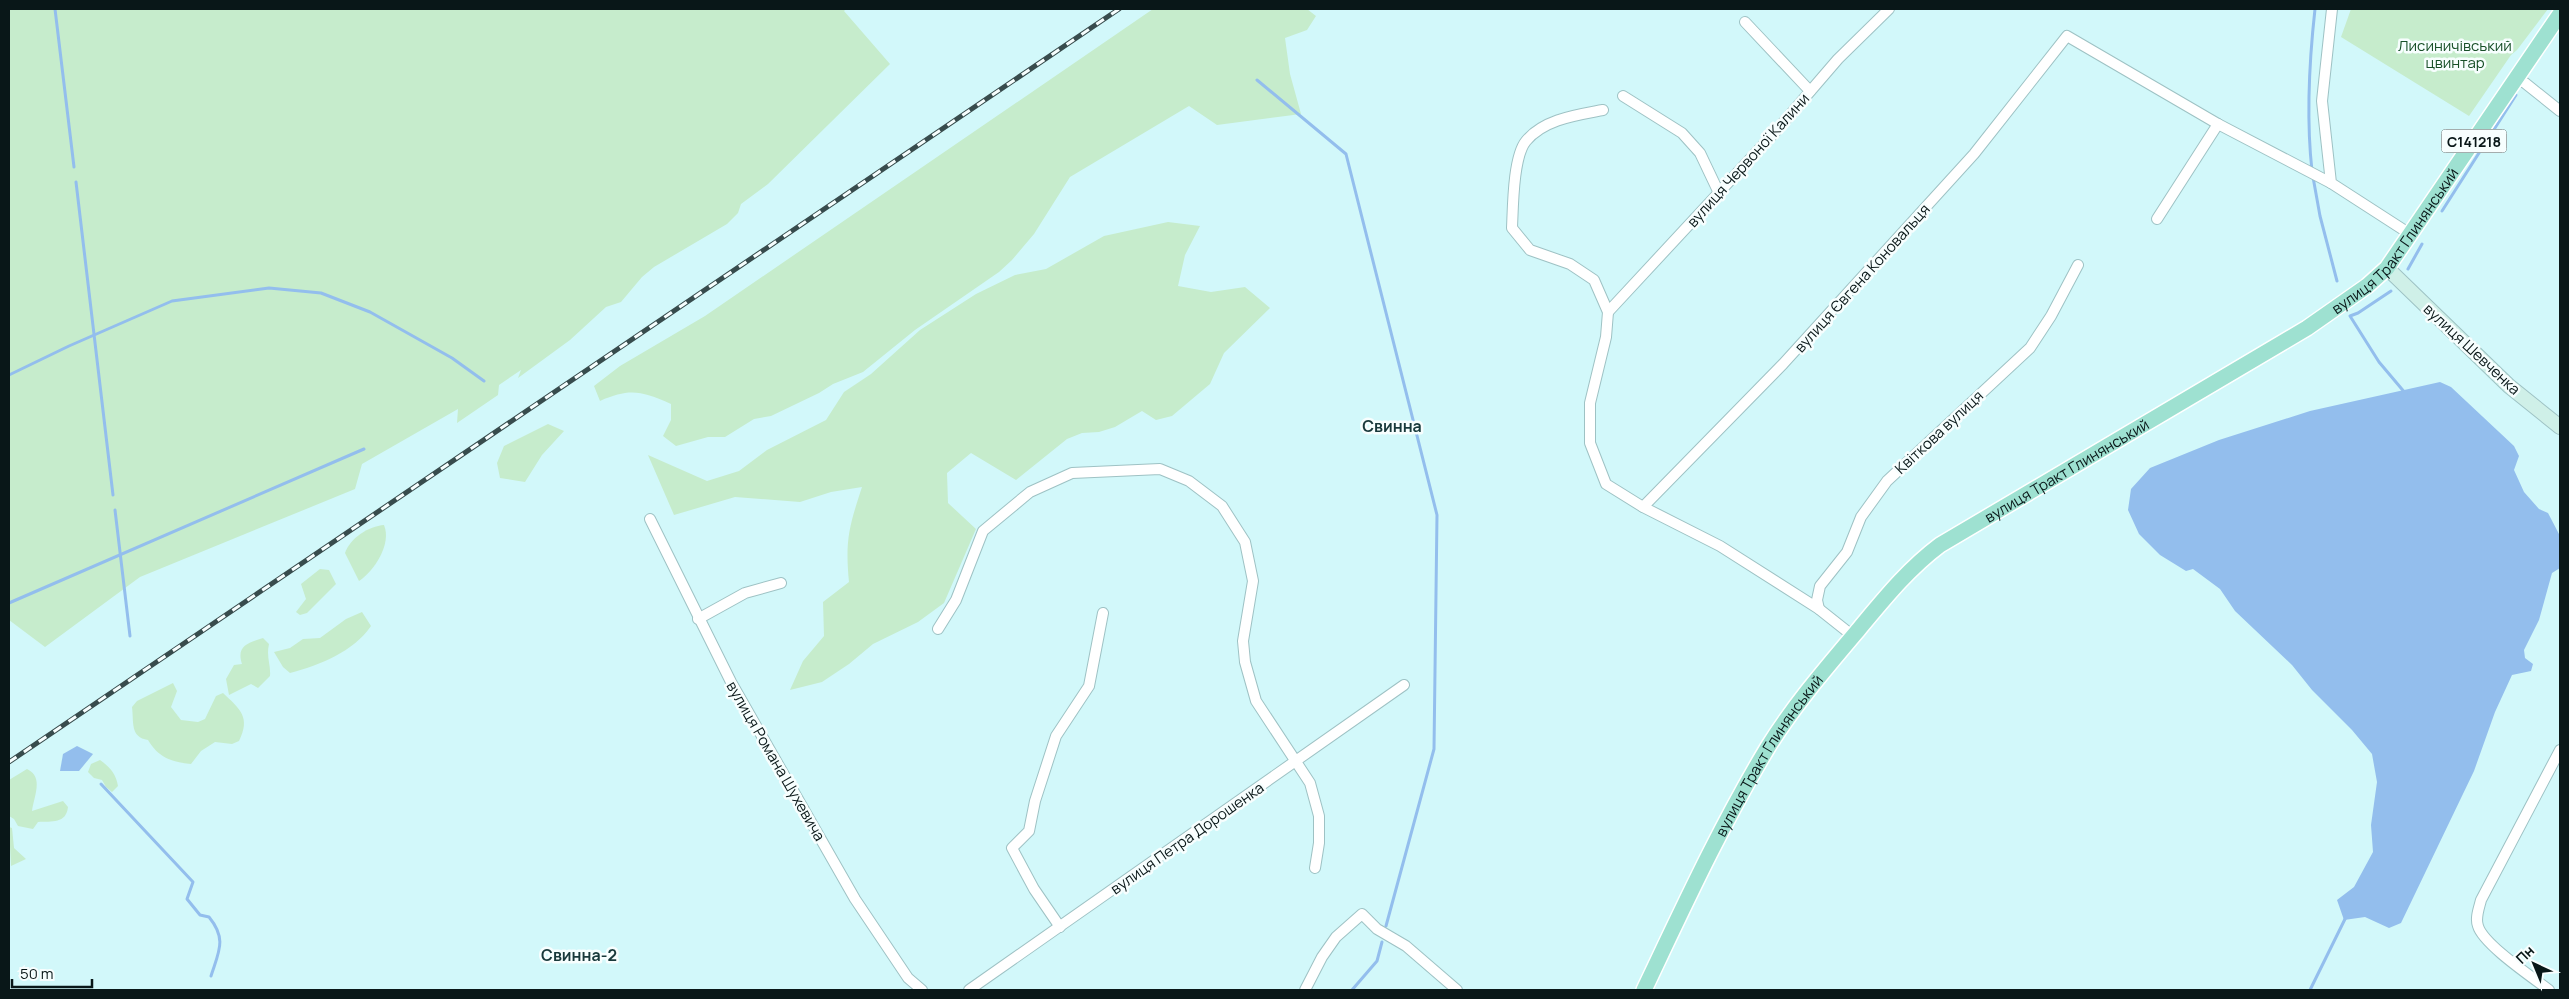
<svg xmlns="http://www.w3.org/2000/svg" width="2569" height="999" font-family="Manrope,sans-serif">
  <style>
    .green { fill: #c6eccc }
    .water { fill: #93beed }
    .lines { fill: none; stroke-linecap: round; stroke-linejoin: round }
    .stream { stroke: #93beed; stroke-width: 3 }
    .minor-casing { stroke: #9ec2c4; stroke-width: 12 }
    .secondary-casing { stroke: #9ec2c4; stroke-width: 16 }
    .primary-casing { stroke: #fff; stroke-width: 18 }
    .minor { stroke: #fff; stroke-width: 10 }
    .secondary { stroke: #cff0e8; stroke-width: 14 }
    .primary { stroke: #9ee1d1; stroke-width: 15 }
    .rail-casing { stroke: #384c4d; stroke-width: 5 }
    .rail { stroke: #f7fefe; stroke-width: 3; stroke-dasharray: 9; stroke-linecap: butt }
    .labels { text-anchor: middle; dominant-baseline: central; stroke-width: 5; stroke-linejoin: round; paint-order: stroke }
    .shield { fill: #f7fefe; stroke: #505c5d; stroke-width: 1 }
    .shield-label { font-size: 14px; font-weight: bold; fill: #091718 }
    .park-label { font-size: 15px; fill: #185028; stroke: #f7fefe }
    .street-label { font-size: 15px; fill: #091718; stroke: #f7fefe }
    .neighbourhood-label { font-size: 16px; font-weight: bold; fill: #18393b; stroke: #f7fefe }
  </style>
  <rect width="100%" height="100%" fill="#d2f8fa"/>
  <!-- green -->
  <g class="green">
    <path d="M9,9h837l-2,2 46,53 -122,120 -27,20 -3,9 -11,11 -73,43 -12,10 -21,25 -15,5 -36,33 -52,38 3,-8 -22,15 -1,10 -41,28 1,-14 -96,55 -7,25 -215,88 -95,70 -36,-27z"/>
    <path d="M1153,9h154l9,7 -9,14 -22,8 5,36 11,40 -84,11 -28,-19 -119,71 -36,57 -22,26 -13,12 -84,58 -52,42 -30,12 -14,9 -48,23 -17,3 -29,18h-17l-32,9 -13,-10 8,-16v-16c-30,-13 -41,-16 -71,-3l-6,-15 26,-20 85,-50z"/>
    <path d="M2351,9h197l-31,41 -6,5 -42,61 -128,-79z"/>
    <path d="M1168,222l32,4 -15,29 -7,31 33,6 34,-5 25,21 -46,45 -14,31 -38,32 -16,4 -14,-9 -27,16 -16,5 -17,1 -15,6 -51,41 -45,-27 -24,20 1,30 28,26 -32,74 -26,19 -45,22 -24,20 -27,18 -32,8 13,-29 21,-25 -1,-34 26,-20c-4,-42 0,-55 13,-95l-31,5 -31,10 -65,-5 -61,18 -26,-60 59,26 32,-10 28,-21 59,-30 18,-28 27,-18 49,-44 56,-36 39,-19 31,-6 58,-33z"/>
    <path d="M548,424l16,7 -22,24 -17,27 -25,-4 -3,-15 7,-17z"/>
    <path d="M384,525c8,19 -10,46 -25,56l-14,-28c5,-15 24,-27 39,-28z"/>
    <path d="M320,569l9,1 7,14 -29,29 -7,2 -4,-3 10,-13 -5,-15z"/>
    <path d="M362,612l9,14c-18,26 -51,39 -81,47l-7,-6 -9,-15 16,-4 13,-9 17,-1 26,-19z"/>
    <path d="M263,638l6,6c-3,13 2,21 1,32l-12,12 -7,-4 -22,11 -3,-16 8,-14 8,-1c-6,-18 6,-21 21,-26z"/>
    <path d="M173,683l4,8 -6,16 10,13 17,2 7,-3 11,-23 7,-3c17,16 28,24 16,48l-7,3 -17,-2 -14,9 -10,13c-20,-2 -33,-7 -43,-24 -18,-3 -14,-17 -16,-33l5,-6z"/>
    <path d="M100,760c10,7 16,14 18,26l-6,6 -6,-5 -4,-7 -8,-2 -6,-6 3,-8z"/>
    <path d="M27,769c17,8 7,27 5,42l31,-10 5,6c-2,17 -16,14 -30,15l-5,7 -15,-3 -4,-7 -5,-3v-36z"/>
    <path d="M9,827l3,1 2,20 12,11 -15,7z"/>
  </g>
  <!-- water -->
  <g class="water">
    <path d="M2440,382l11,5 63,59 5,10 -5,14 10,22 15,17 9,4 12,23v32l-8,5 -13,47 -15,30 1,8 8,6 -2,7 -19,4 -17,37 -21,59 -73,152 -12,5 -24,-11 -21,3 -7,-20 17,-13 19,-35 -2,-27 6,-43 -5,-28 -20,-24 -40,-40 -20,-25 -57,-54 -15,-22 -27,-20 -7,2 -26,-16 -21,-21 -11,-24 3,-21 19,-21 69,-28 91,-29z"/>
    <path d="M77,746l16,8 -14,17h-19l3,-17z"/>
  </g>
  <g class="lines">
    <!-- stream -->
    <g class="stream">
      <path d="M55,9l19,158"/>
      <path d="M1257,80l89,74 91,361 -3,234 -48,177"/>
      <path d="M2312,171c-6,-54 -3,-108 3,-162"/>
      <path d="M2313,177l7,39 17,65"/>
      <path d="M76,182l37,313"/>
      <path d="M2442,211l74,-116"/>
      <path d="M2408,269l14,-25"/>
      <path d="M2391,291l-33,22 -8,3 29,46 27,32"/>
      <path d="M9,375l60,-29 103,-45 97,-13 52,5 49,19 82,46 32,23"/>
      <path d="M115,510l15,126"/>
      <path d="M9,603l355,-154"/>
      <path d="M101,784l92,98 -6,17 13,16 9,2c18,22 10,34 2,59"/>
      <path d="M1352,990l25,-29 5,-19"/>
      <path d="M2310,990l36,-73"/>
    </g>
    <!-- minor casing -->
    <g class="minor-casing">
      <g id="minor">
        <path d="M2332,9l-10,92 9,82 79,51"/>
        <path d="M1745,22l65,69"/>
        <path d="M2516,79l9,4 35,28"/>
        <path d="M1623,96l59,37 18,20 19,40"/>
        <path d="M1603,110c-26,5 -59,9 -77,31 -13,16 -13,66 -14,87l18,22 40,14 24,16 14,32 -2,25 -16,66v40l16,41 37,23 77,39 99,63 34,27"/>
        <path d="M2157,219l61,-95"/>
        <path d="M1608,312l168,-181 62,-72 51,-50"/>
        <path d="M1643,507l140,-143 191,-210 93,-118 151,88 113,59"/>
        <path d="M650,519l81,163 124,217 53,79 14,12"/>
        <path d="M1819,609l-2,-9 3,-14 27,-34 14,-35 26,-36 143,-133 21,-32 27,-51"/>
        <path d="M698,619l47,-26 36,-10"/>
        <path d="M938,629l18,-29 27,-69 47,-39 42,-19 88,-4 29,12 33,25 23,36 8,39 -10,60 2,21 11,39 54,82 9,33v27l-4,25"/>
        <path d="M1060,927l-26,-38 -22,-41 17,-17 6,-30 21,-65 33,-50 14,-73"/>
        <path d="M969,990l435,-305"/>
        <path d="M1305,990l17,-33 14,-20 26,-23 15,15 29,17 51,44"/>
        <path d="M2549,990c-17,-13 -66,-46 -71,-64 -3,-8 1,-18 3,-26l79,-150"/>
      </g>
    </g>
    <!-- secondary casing -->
    <g class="secondary-casing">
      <path id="secondary" d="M2387,268l122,118 51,41"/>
    </g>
    <!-- primary casing -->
    <g class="primary-casing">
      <g id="primary">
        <path id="s1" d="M1644,990c39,-82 77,-165 124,-243 26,-42 59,-80 91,-118 25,-30 49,-60 81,-84l367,-217 60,-42 20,-18 173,-254"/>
      </g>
    </g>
    <!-- minor -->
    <use href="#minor" class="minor"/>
    <!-- secondary -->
    <use href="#secondary" class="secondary"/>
    <!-- primary -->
    <use href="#primary" class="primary"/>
    <!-- rail casing -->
    <g class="rail-casing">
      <path id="rail" d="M9,762l1110,-753"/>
    </g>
    <!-- rail -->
    <use href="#rail" class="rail"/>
  </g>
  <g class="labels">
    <!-- shield labels -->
    <rect class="shield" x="2441.5" y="129.5" width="65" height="23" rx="4"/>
    <g class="shield-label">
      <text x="2474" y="141">С141218</text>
    </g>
    <!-- park labels -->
    <g class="park-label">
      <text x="2455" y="45">Лисиничівський<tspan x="2455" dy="17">цвинтар</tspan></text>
    </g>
    <!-- street labels -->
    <g class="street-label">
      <text transform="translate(1748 160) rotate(-48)">вулиця Червоної Калини</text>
      <text stroke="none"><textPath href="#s1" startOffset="1091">вулиця Тракт Глинянський</textPath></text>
      <text transform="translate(1862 278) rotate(-48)">вулиця Євгена Коновальця</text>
      <text transform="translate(2472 349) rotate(43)">вулиця Шевченка</text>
      <text transform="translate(1939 432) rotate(-43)">Квіткова вулиця</text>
      <text stroke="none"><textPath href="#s1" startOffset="686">вулиця Тракт Глинянський</textPath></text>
      <text stroke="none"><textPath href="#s1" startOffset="266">вулиця Тракт Глинянський</textPath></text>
      <text transform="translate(776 761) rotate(60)">вулиця Романа Шухевича</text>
      <text transform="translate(1187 838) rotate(-35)">вулиця Петра Дорошенка</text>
    </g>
    <!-- neighbourhood labels -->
    <g class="neighbourhood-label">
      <text x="1392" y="426">Свинна</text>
      <text x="579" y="955">Свинна-2</text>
    </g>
  </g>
  <!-- border -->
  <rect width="2569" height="999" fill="none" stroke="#091718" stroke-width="20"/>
  <!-- north arrow -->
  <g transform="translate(2534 964) rotate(316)" stroke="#f7fefe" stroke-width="4" paint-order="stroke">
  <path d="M0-4L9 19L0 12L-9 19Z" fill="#091718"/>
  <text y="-8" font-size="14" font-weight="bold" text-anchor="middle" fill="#091718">Пн</text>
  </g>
  <!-- scale -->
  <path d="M12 979v8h80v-8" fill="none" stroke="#091718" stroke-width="2.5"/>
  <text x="20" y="979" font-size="15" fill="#091718" stroke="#f7fefe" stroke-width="4" paint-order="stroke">50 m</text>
</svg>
